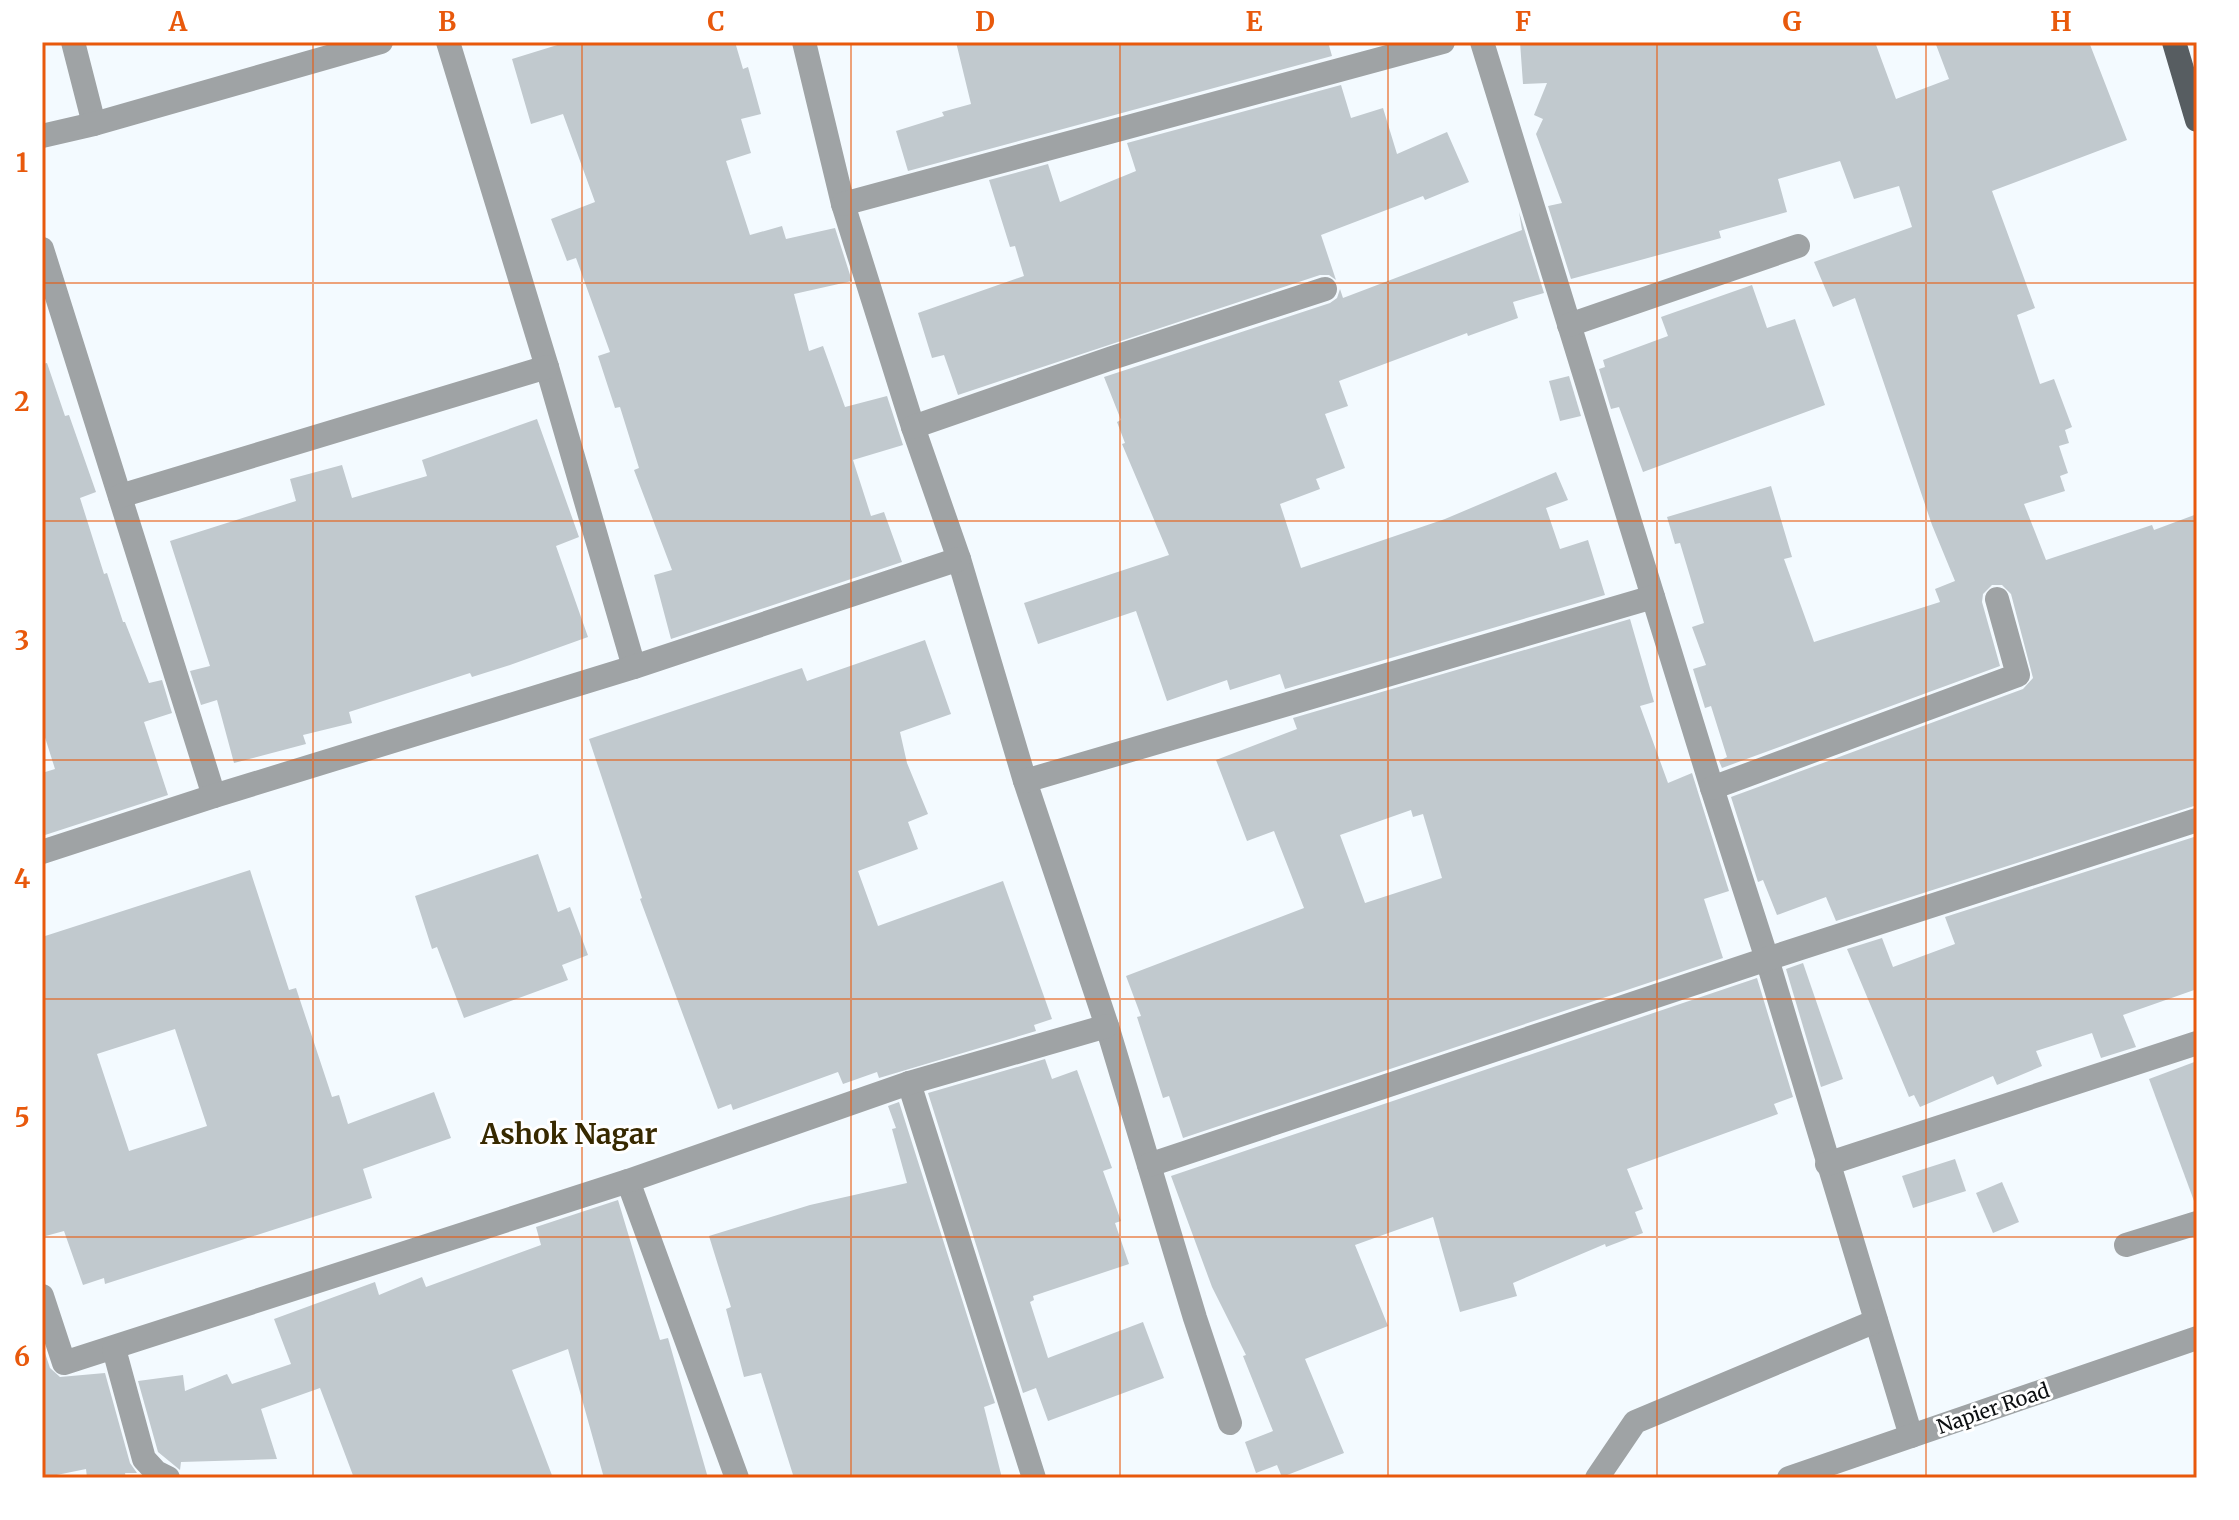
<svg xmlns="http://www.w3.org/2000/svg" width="2239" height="1520" font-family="Merriweather,serif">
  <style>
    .building { fill: #c1c9ce; fill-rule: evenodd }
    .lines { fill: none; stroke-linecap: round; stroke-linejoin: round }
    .minor { stroke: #9fa3a5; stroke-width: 24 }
    .major { stroke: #575d61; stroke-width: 24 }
    .grid { fill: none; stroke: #e8590c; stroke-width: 2; stroke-opacity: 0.55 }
    .labels { text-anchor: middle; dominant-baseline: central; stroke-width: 6; stroke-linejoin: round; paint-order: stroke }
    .street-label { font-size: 20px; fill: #0c0f11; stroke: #fff }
    .district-label { font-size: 28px; font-weight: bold; fill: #372900; stroke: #fff }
    .neatline { fill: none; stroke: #e8590c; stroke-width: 3 }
    .grid-label { font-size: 26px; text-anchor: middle; font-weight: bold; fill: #e8590c }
  </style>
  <rect width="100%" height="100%" fill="#f3faff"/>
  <!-- building -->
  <g class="building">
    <path d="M567,42h168l8,27 5,-2 13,47 -20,5 10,34 -25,8 24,74 32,-9 4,13 49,-11 17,53 -58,13 15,57 14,-5 22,61 42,-11 16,49 -50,15 18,56 13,-4 18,50 -231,77 -17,-64 18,-5 -38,-100 5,-2 -19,-61 -5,1 -17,-52 12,-4 -34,-94 -9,3 -16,-42 44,-17 -32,-88 -32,10 -19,-65z"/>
    <path d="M956,42h372l4,14 -424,115 -12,-40 48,-15 -2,-4 29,-8z"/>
    <path d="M1520,42h355l21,57 53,-20 -14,-37h154l38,98 -135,51 43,117 -18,7 23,69 14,-5 18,48 -7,3 4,13 -10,3 9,27 -8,3 5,15 -41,13 22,56 106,-35 2,5 43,-16v291l-361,116 -10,-24 -49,18 -14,-35 -5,2 -27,-85 292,-108 10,-11 -22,-84 -9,-9h-10l-9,9 -1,8 18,64 -278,102 -3,-7 8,-4 -16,-51 -6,2 -12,-39 13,-4 -14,-38 12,-4 -24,-80 -5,1 -8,-27 104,-31 21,71 -8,2 30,83 126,-40 -5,-13 20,-8 -23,-56 -77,-227 -22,9 -19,-45 98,-35 -13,-41 -45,13 -14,-38 -62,18 9,33 -68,19 2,7 -150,41 -23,-73 14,-3 -26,-69 7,-15 -9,-4 13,-32 -24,1z"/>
    <path d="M1341,85l10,33 32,-10 14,46 50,-22 22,50 -44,18 -2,-4 -102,39 15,45 -7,-5h-9l-362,120 -14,-40 -12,3 -14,-45 106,-37 -9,-30 -5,1 -21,-67 59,-16 12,38 76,-31 -9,-28z"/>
    <path d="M1519,212l25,81 -31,9 5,16 -50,18 -1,-3 -128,48 9,25 -23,8 20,54 -29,11 4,10 -40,15 21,64 144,-49 111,-47 12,28 -22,8 14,41 28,-9 17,55 -320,94 -5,-15 -50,16 -3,-10 -60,21 -31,-90 -98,33 -14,-41 145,-48 -47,-111 3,-1 -8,-21 4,-2 -17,-43 226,-74 7,-5 3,-9 3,9 179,-68z"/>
    <path d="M1752,285l15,43 28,-9 30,86 -182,67 -24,-65 -8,2 -12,-40 6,-2 -2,-7 65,-24 -7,-19z"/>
    <path d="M47,363l18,53 4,-1 27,77 -16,6 24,76 3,-1 16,49h2l24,61 13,-3 10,33 -28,9 24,73 -126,41v-63l13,-4 -13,-41v-364z"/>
    <path d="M1569,376l12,40 -21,5 -11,-40z"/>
    <path d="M537,419l42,118 -23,9 32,91 -78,28 -38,12 -2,-4 -121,39 3,11 -49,12 3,9 -72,19 -17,-63 -16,5 -11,-34 20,-5 -40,-125 126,-40 -6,-22 52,-14 10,33 75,-22 -5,-16z"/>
    <path d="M1630,619l24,83 -14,4 28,77 24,-10 37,118 -25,8 19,59 -540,180 -14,-42 -6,2 -26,-81 4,-1 -15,-40 178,-68 -30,-77 -27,10 -31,-81 81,-31 -4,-11zM1411,810l2,7 10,-3 19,64 -77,25 -25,-68z"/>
    <path d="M925,640l26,74 -51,18 7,31 21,51 -20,8 10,27 -60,22 20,55 125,-45 49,138 -18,6 2,6 -157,47 -2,-6 -34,12 -5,-12 -105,38 -2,-6 -13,5 -78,-210 2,-1 -53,-159 213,-71 5,13z"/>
    <path d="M2197,836v153l-74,26 13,32 -35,11 -9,-25 -56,18 6,15 -45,19 -4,-9 -73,31 -6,-12 -5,2 -62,-148 35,-11 11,29 62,-23 -10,-27z"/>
    <path d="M538,854l20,58 12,-5 18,48 -26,10 6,15 -104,38 -27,-71 -5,2 -17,-53z"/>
    <path d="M250,870l39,120 7,-2 36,109 7,-2 9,29 86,-32 17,46 -88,31 9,29 -267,86 -1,-6 -21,7 -19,-54 -22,6v-300zM175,1029l32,97 -78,25 -32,-97z"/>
    <path d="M1803,963l40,116 -22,8 -35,-118z"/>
    <path d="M1757,978l36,119 -19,7 4,10 -151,55 16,40 -8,3 8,21 -37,14 -1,-3 -92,39 4,13 -57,16 -27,-95 -78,28 33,81 -83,33 39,94 -62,24 -5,-12 -21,8 -11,-31 28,-11 -30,-75 3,-1 -34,-68 -41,-111z"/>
    <path d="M1045,1059l7,20 25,-9 35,98 -9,3 18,50 -6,2 14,41 -96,32 1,4 -4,2 18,56 95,-36 21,56 -116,43 -12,-33 -13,5 -95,-300z"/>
    <path d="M2197,1061v139l-3,1 -45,-122z"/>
    <path d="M899,1102l96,301 -11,4 18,71h-208l-33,-105 -17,4 -18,-68 5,-2 -22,-71 101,-31 97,-22 -15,-54 4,-1 -8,-22z"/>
    <path d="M1955,1159l11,32 -53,17 -11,-32z"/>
    <path d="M2002,1182l17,40 -26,11 -17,-40z"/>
    <path d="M618,1200l42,140 8,-2 40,140h-104l-36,-129 -56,21 41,108h-199l-34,-90 -59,21 16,50 -96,3 -1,8 -22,-18 -20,-71 45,-6 2,16 42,-17 5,10 59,-20 -17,-45 101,-37 4,13 43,-18 4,10 115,-42 -5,-18z"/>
    <path d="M42,1344l8,24 10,9 45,-4 25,90 7,10h-12l1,5h-39l-1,-9 -44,9z"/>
  </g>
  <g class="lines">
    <!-- minor -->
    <g class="minor">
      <path d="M73,42l21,82"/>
      <path d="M448,42l99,325 87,300"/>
      <path d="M804,42l39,162 70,223 46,132 66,222 82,245 88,292 35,105"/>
      <path d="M1482,42l230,746 55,171 144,477"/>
      <path d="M42,136l52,-12 287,-82"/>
      <path d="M843,204l600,-162"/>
      <path d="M42,249l172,547"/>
      <path d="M1569,325l229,-79"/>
      <path d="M913,427l199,-69 213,-69"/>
      <path d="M120,496l427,-129"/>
      <path d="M1025,781l628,-184"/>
      <path d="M1712,788l306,-113 -21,-76"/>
      <path d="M42,852l172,-56 420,-129 325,-108"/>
      <path d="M909,1083l125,395"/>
      <path d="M1827,1164l370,-121"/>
      <path d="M1149,1165l618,-206 430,-139"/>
      <path d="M628,1181l109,297"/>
      <path d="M2126,1245l71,-22"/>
      <path d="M42,1296l22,67 564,-182 281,-98 198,-57"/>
      <path d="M114,1349l30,110 12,13 12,6"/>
      <path d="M1597,1478l38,-56 241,-101"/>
      <path d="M1789,1478l408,-140"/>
    </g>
    <!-- major -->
    <path class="major" d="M2174,42l23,78"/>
  </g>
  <!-- grid -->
  <path class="grid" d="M313,42v1436M582,42v1436M851,42v1436M1120,42v1436M1388,42v1436M1657,42v1436M1926,42v1436M42,283h2155M42,521h2155M42,760h2155M42,999h2155M42,1237h2155"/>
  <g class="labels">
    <!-- street labels -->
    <g class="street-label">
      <text transform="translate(1993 1408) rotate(-19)">Napier Road</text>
    </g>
    <!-- district labels -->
    <g class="district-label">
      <text x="569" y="1134">Ashok Nagar</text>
    </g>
  </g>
  <!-- border -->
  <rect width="2239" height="1520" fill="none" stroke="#ffffff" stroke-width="88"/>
  <rect x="44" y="44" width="2151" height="1432" class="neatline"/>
  <g class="grid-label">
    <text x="178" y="31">A</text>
    <text x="447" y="31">B</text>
    <text x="716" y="31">C</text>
    <text x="985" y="31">D</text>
    <text x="1254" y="31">E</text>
    <text x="1523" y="31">F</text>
    <text x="1792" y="31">G</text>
    <text x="2061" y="31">H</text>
    <text x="22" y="172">1</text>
    <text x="22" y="411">2</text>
    <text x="22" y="650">3</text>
    <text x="22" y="888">4</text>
    <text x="22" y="1127">5</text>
    <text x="22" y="1366">6</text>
  </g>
</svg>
